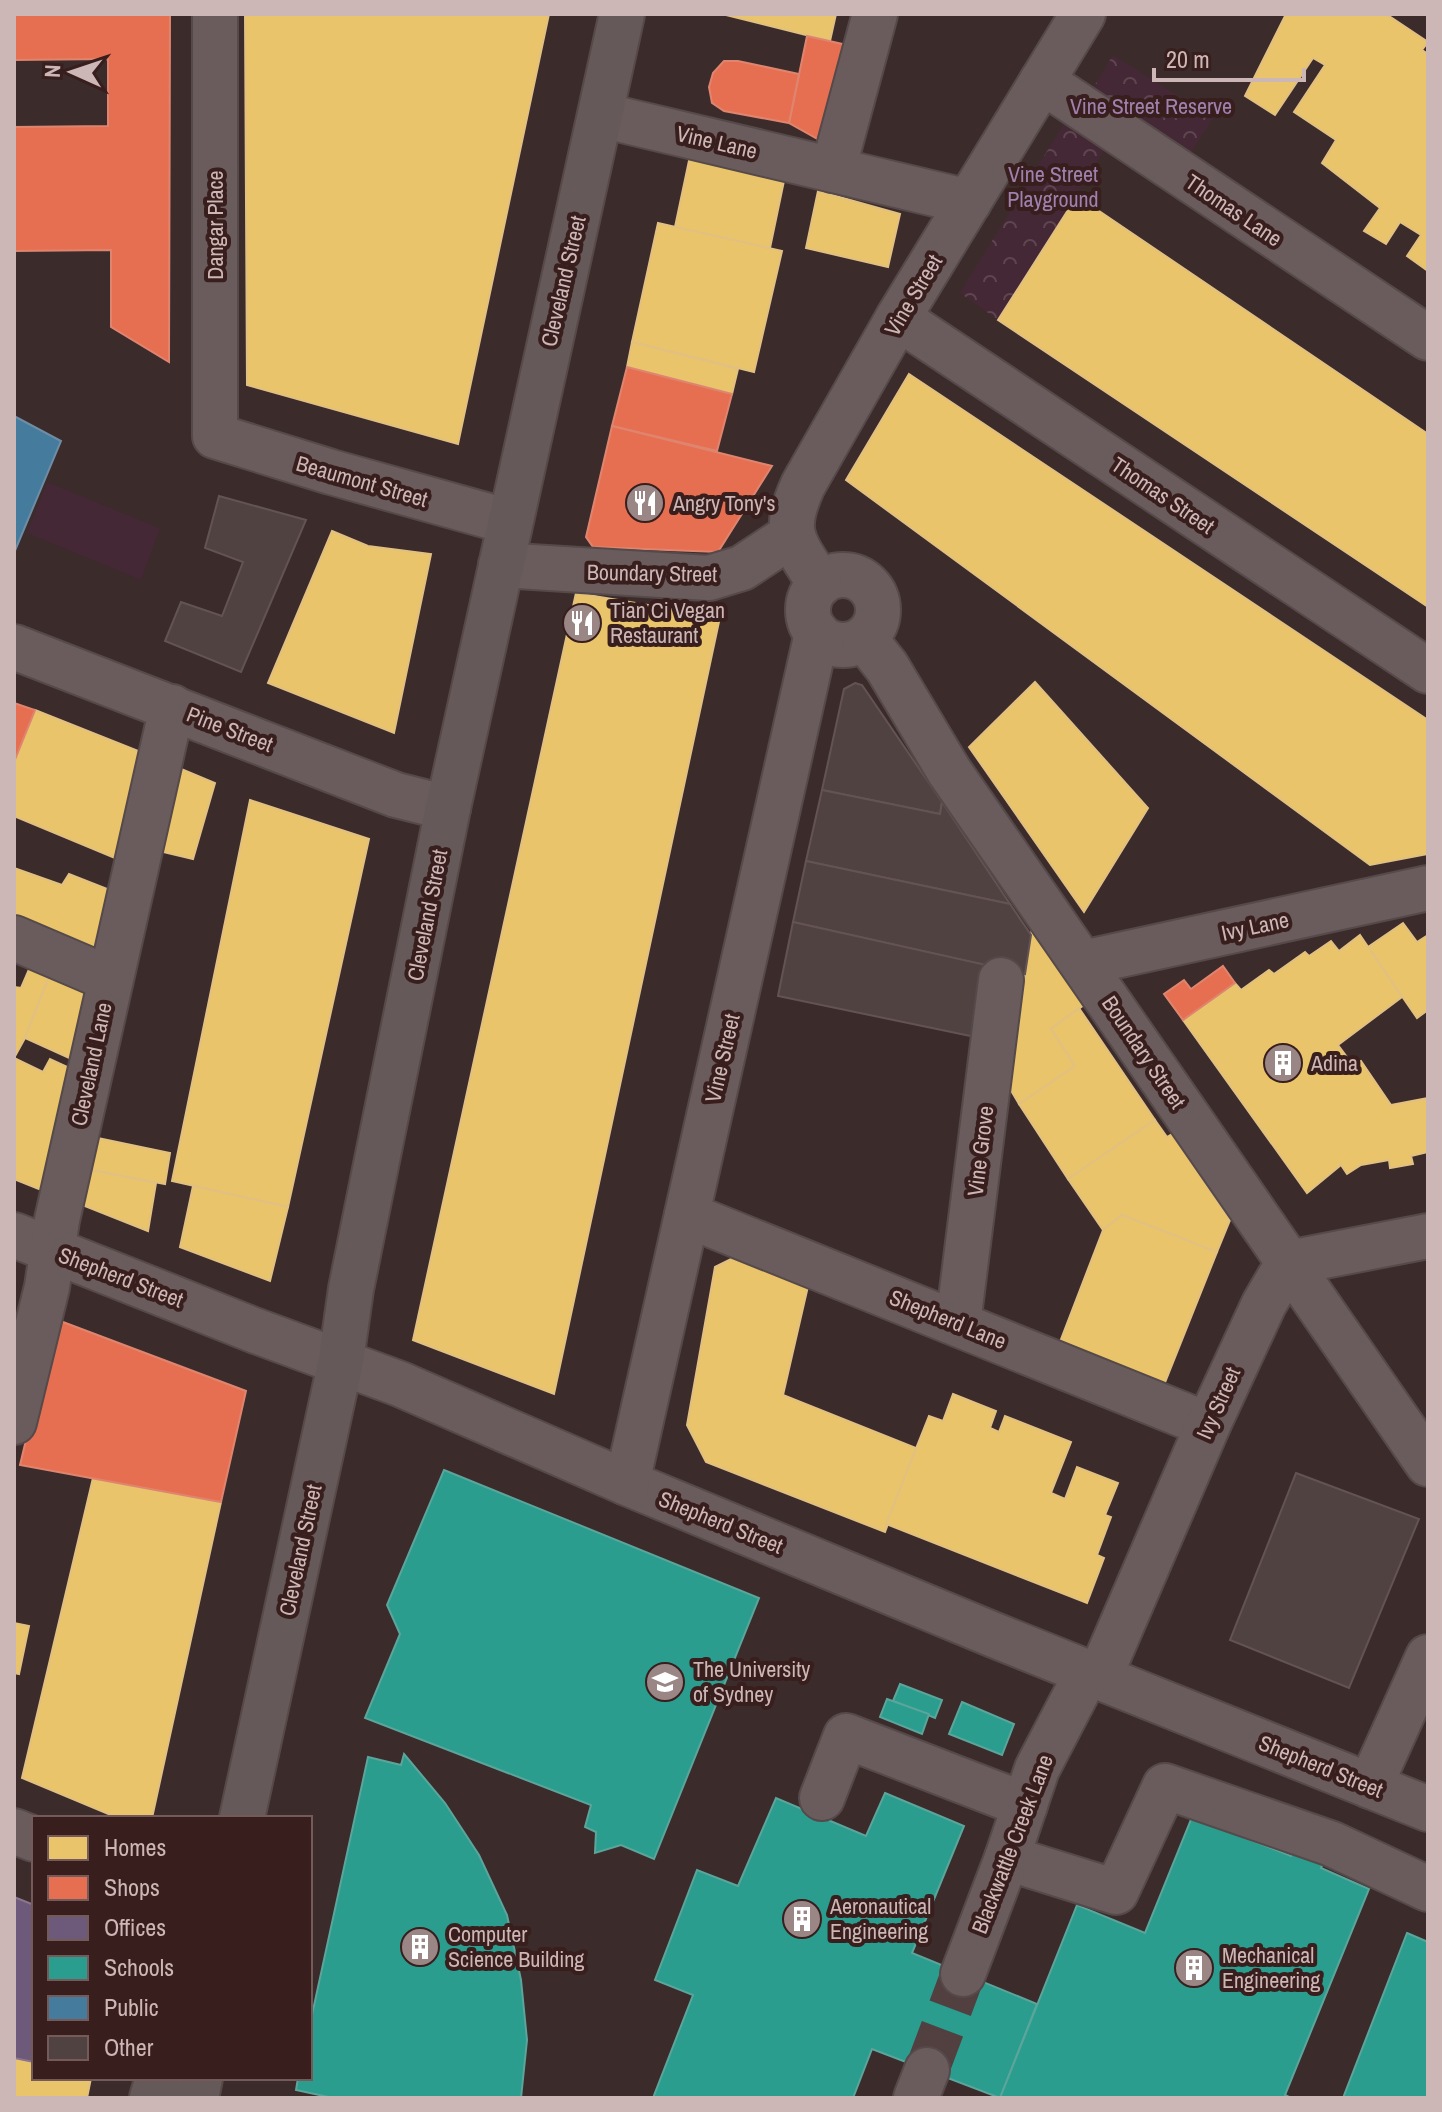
<svg xmlns="http://www.w3.org/2000/svg" width="1442" height="2112" font-family="'Archivo Narrow',sans-serif">
  <style>
    .forest { fill: url(#forest-crowns) }
    .garden { fill: #442835 }
    .homes { fill: #e9c46a; stroke: #e1c081; stroke-width: 2 }
    .shops { fill: #e76f51; stroke: #df856f; stroke-width: 2 }
    .offices { fill: #6d597a; stroke: #8a758c; stroke-width: 2 }
    .schools { fill: #2a9d8f; stroke: #5ba59b; stroke-width: 2 }
    .public { fill: #457b9d; stroke: #6e8da4; stroke-width: 2 }
    .building { fill: #514242; stroke: #635453; stroke-width: 2 }
    .lines { fill: none; stroke-linecap: round; stroke-linejoin: round }
    .minor-tunnel { stroke: #524040; stroke-width: 44; stroke-dasharray: 44 22; stroke-linecap: butt }
    .minor-casing { stroke: #564949; stroke-width: 48 }
    .major-casing { stroke: #584949; stroke-width: 48 }
    .minor { stroke: #6a5c5c; stroke-width: 44 }
    .major { stroke: #655a59; stroke-width: 44 }
    .labels { text-anchor: middle; dominant-baseline: central; stroke-width: 8; stroke-linejoin: round; paint-order: stroke }
    .park-label { font-size: 22px; fill: #9f81ad; stroke: #381e1d }
    .street-label { font-size: 22px; fill: #cdb7b6; stroke: #381e1d }
    .poi-label { font-size: 22px; fill: #cdb7b6; stroke: #381e1d; text-anchor: start }
  </style>
  <defs>
    <pattern id="forest-crowns" width="20" height="18" patternUnits="userSpaceOnUse" patternTransform="scale(2)"><rect width="20" height="18" fill="#442835"/><path d="M2 6a3 3 0 1 1 6 0M12 15a3 3 0 1 1 6 0" fill="none" stroke="#5e4550"/></pattern>
  </defs>
  <rect width="100%" height="100%" fill="#3c2b2b"/>
  <!-- forest -->
  <g class="forest">
    <path d="M1113,55l100,63 -24,38 -99,-63z"/>
    <path d="M1068,117l41,25 -111,178 -38,-27z"/>
  </g>
  <!-- garden -->
  <path class="garden" d="M47,482l113,46 -19,52 -114,-47z"/>
  <!-- homes -->
  <g class="homes">
    <path d="M245,14h304l-91,430 -211,-59z"/>
    <path d="M722,14h114l-6,27z"/>
    <path d="M1286,14h100l42,28 -6,8 6,4v217l-21,-15 14,-21 -21,-13 -14,22 -22,-13 16,-23 -58,-45 14,-23 -42,-28 31,-47 -12,-7 -38,57 -30,-19z"/>
    <path d="M690,156l95,20 -15,72 -95,-21z"/>
    <path d="M818,191l82,23 -12,53 -82,-19z"/>
    <path d="M1077,196l351,238v173l-430,-287z"/>
    <path d="M658,223l124,28 -28,121 -122,-30z"/>
    <path d="M632,342l106,27 -6,25 -105,-27z"/>
    <path d="M909,374l519,346v134l-58,11 -524,-385z"/>
    <path d="M332,531l36,15 63,8 -37,179 -126,-50z"/>
    <path d="M576,593l144,24 -166,777 -141,-54z"/>
    <path d="M1035,682l113,126 -64,104 -115,-165z"/>
    <path d="M35,710l111,44 -29,105 -103,-43v-54z"/>
    <path d="M174,766l41,17 -22,76 -38,-9z"/>
    <path d="M250,800l119,39 -81,368 -116,-26z"/>
    <path d="M14,868l48,17 7,-11 41,16 -18,67 -78,-32z"/>
    <path d="M1403,923l14,19 11,-7v75l-11,8 -49,-71z"/>
    <path d="M1032,928l52,77 -33,24 24,37 -56,38 -10,-17z"/>
    <path d="M1360,935l42,62 -64,48 15,20 8,-4 30,44 37,-7v54l-17,4 2,8 -23,4 -1,-8 -28,5 -14,9 -6,-9 -34,28 -124,-173 52,-37 6,7 28,-20 5,4 31,-22 4,4 22,-15 8,10z"/>
    <path d="M33,960l19,9 -27,69 -11,20 29,14 7,-13 24,11 -28,122 -32,-13v-192l7,1z"/>
    <path d="M52,969l40,17 -16,75 -51,-23z"/>
    <path d="M1079,1008l76,112 -87,59 -49,-75 56,-38 -24,-37z"/>
    <path d="M1155,1120l12,17 5,-3 58,86 -13,32 -95,-37 -19,15 -35,-51z"/>
    <path d="M93,1137l77,16 -5,31 -79,-15z"/>
    <path d="M86,1169l70,14 -8,48 -71,-28z"/>
    <path d="M193,1186l95,21 -18,74 -90,-34z"/>
    <path d="M1122,1215l95,37 -53,133 -104,-43 43,-112z"/>
    <path d="M737,1256l72,26 -26,113 133,53 -31,84 -179,-70 -19,-37 28,-158z"/>
    <path d="M953,1394l43,17 -6,17 9,4 6,-16 66,26 -20,51 14,6 12,-32 41,16 -13,32 6,2 -14,38 7,3 -17,45 -201,-79 43,-108 14,5z"/>
    <path d="M93,1478l128,24 -69,316h-34l-96,-40z"/>
    <path d="M14,1623l15,3 -10,48 -5,-1z"/>
    <path d="M14,2058l20,4v16h57l-4,20h-73z"/>
  </g>
  <!-- shops -->
  <g class="shops">
    <path d="M14,14h156l-1,348 -58,-35v-77l-97,1v-124l94,-1v-67l-94,1z"/>
    <path d="M807,36l49,11 -26,99 -41,-23z"/>
    <path d="M724,61h14l61,13 -10,49 -65,-12 -12,-8 -3,-16 4,-14z"/>
    <path d="M627,367l105,27 -15,57 -105,-25z"/>
    <path d="M612,426l160,40 -54,86 -125,-5 -7,-10z"/>
    <path d="M14,703l21,7 -21,52z"/>
    <path d="M1223,966l12,17 -52,37 -19,-26 20,-14 7,9z"/>
    <path d="M55,1319l191,72 -25,111 -201,-37z"/>
  </g>
  <!-- offices -->
  <path class="offices" d="M14,1897l20,8v157l-20,-4z"/>
  <!-- schools -->
  <g class="schools">
    <path d="M444,1470l315,128 -105,261 -33,-14 -26,8 1,-21 -11,-5 6,-22 -226,-87 35,-84 -13,-29z"/>
    <path d="M900,1684l42,16 -7,18 -42,-17z"/>
    <path d="M887,1699l42,15 -7,20 -42,-17z"/>
    <path d="M962,1702l52,22 -12,31 -53,-21z"/>
    <path d="M404,1754l41,49 34,52 28,60 14,65 6,60 -6,58h-188l-37,-8 2,-12h12v-54l58,-267 33,8z"/>
    <path d="M885,1793l79,33 -52,127 125,51 -37,94 -128,-49 -19,49h-200l40,-103 -38,-15 42,-110 41,16 38,-88 90,38z"/>
    <path d="M1192,1817l99,39 9,-22 30,12 -9,22 48,21 -84,206 6,3h-291l77,-193 68,28z"/>
    <path d="M1407,1933l21,9v156h-85z"/>
  </g>
  <!-- public -->
  <path class="public" d="M14,416l47,25 -47,112z"/>
  <!-- building -->
  <g class="building">
    <path d="M219,496l87,24 -65,152 -76,-31 16,-39 41,14 21,-54 -38,-14z"/>
    <path d="M855,683l7,2 80,117 -2,12 -118,-24 22,-101z"/>
    <path d="M822,790l118,24 2,-12 68,102 -204,-43z"/>
    <path d="M806,861l204,43 21,31 -6,39 -232,-52z"/>
    <path d="M793,922l202,45 -10,72 -207,-43z"/>
    <path d="M1296,1473l123,46 -70,169 -119,-48z"/>
  </g>
  <g class="lines">
    <!-- minor-tunnel -->
    <path class="minor-tunnel" d="M927,2070l36,-96"/>
    <!-- minor casing -->
    <g class="minor-casing">
      <g id="minor">
        <path d="M215,14v422l116,36 179,50"/>
        <path d="M1042,81l386,257"/>
        <path d="M601,115l368,87"/>
        <path d="M833,170l42,-156"/>
        <path d="M898,318l530,353"/>
        <path d="M501,565l208,13 33,-10 50,-33"/>
        <circle cx="843" cy="610" r="35"/>
        <path d="M820,584c-26,-42 -39,-50 -17,-99l95,-167 185,-304"/>
        <path d="M864,638l23,29 62,104 479,693"/>
        <path d="M14,647l382,148 52,13"/>
        <path d="M14,938l96,41"/>
        <path d="M1083,963l345,-75"/>
        <path d="M687,1215l521,210"/>
        <path d="M14,1235l242,96 144,53 227,99 367,152 434,174"/>
        <path d="M958,1323l43,-343"/>
        <path d="M14,1422l33,-135 10,-67 115,-513"/>
        <path d="M627,1483l190,-850"/>
        <path d="M1099,1678l109,-253 56,-121 24,-41 140,-27"/>
        <path d="M1370,1786l58,-129"/>
        <path d="M822,1798l24,-62 179,69"/>
        <path d="M14,1831l20,8"/>
        <path d="M1007,1858l109,34 49,-106 167,58 96,45"/>
        <path d="M963,1974l44,-116 30,-89 50,-96"/>
        <path d="M916,2098l11,-28"/>
      </g>
    </g>
    <!-- major casing -->
    <g class="major-casing">
      <g id="major">
        <path d="M242,1818l99,-458 10,-71 97,-481 174,-794"/>
        <path d="M152,2098l6,-20"/>
        <path d="M196,2098l4,-20"/>
      </g>
    </g>
    <!-- minor -->
    <use href="#minor" class="minor"/>
    <!-- major -->
    <use href="#major" class="major"/>
  </g>
  <!-- icons -->
  <defs>
    <g id="restaurant-disc" transform="scale(2)"><circle r="9.5" fill="#9a8685" stroke="#381e1d"/><path d="M-5-6h1v4h1v-4h1v4h1v-4h1v5L-1.5 .5V6h-2V.5L-5-1ZM5-6V6H3V1.5H1.5Q1.5-4 5-6Z" fill="#fff"/></g>
    <g id="building-disc" transform="scale(2)"><circle r="9.5" fill="#9a8685" stroke="#381e1d"/><path d="M-4-6H4V6H1V3H-1V6H-4ZM-2.5-4.3h1.7v1.8h-1.7ZM.8-4.3h1.7v1.8H.8ZM-2.5-1h1.7V.8h-1.7ZM.8-1h1.7V.8H.8Z" fill="#fff"/></g>
    <g id="university-disc" transform="scale(2)"><circle r="9.5" fill="#9a8685" stroke="#381e1d"/><path d="M0-5L7-2L0 1L-7-2ZM-4 1L0 2.5L4 1V4Q0 6-4 4Z" fill="#fff"/></g>
  </defs>
  <g fill-rule="evenodd">
    <use href="#restaurant-disc" x="645" y="503"/>
    <use href="#restaurant-disc" x="582" y="623"/>
    <use href="#building-disc" x="1283" y="1063"/>
    <use href="#university-disc" x="665" y="1682"/>
    <use href="#building-disc" x="802" y="1919"/>
    <use href="#building-disc" x="420" y="1947"/>
    <use href="#building-disc" x="1194" y="1968"/>
  </g>
  <g class="labels">
    <!-- park labels -->
    <g class="park-label">
      <text x="1151" y="106">Vine Street Reserve</text>
      <text x="1053" y="174">Vine Street<tspan x="1053" dy="25">Playground</tspan></text>
    </g>
    <!-- street labels -->
    <g class="street-label">
      <text transform="translate(717 142) rotate(13)">Vine Lane</text>
      <text transform="translate(1234 210) rotate(34)">Thomas Lane</text>
      <text transform="translate(215 225) rotate(-90)">Dangar Place</text>
      <text transform="translate(563 281) rotate(-77)">Cleveland Street</text>
      <text transform="translate(913 295) rotate(-59)">Vine Street</text>
      <text transform="translate(362 481) rotate(16)">Beaumont Street</text>
      <text transform="translate(1163 495) rotate(34)">Thomas Street</text>
      <text transform="translate(652 573) rotate(1)">Boundary Street</text>
      <text transform="translate(230 729) rotate(21)">Pine Street</text>
      <text transform="translate(427 915) rotate(-79)">Cleveland Street</text>
      <text transform="translate(1255 926) rotate(-12)">Ivy Lane</text>
      <text transform="translate(1144 1052) rotate(56)">Boundary Street</text>
      <text transform="translate(722 1058) rotate(-77)">Vine Street</text>
      <text transform="translate(91 1064) rotate(-78)">Cleveland Lane</text>
      <text transform="translate(980 1151) rotate(-83)">Vine Grove</text>
      <text transform="translate(121 1277) rotate(21)">Shepherd Street</text>
      <text transform="translate(948 1319) rotate(22)">Shepherd Lane</text>
      <text transform="translate(1218 1403) rotate(-66)">Ivy Street</text>
      <text transform="translate(721 1522) rotate(22)">Shepherd Street</text>
      <text transform="translate(300 1550) rotate(-78)">Cleveland Street</text>
      <text transform="translate(1321 1766) rotate(22)">Shepherd Street</text>
      <text transform="translate(1012 1844) rotate(-69)">Blackwattle Creek Lane</text>
    </g>
    <!-- poi labels -->
    <g class="poi-label">
      <text x="673" y="503">Angry Tony's</text>
      <text x="610" y="610">Tian Ci Vegan<tspan x="610" dy="25">Restaurant</tspan></text>
      <text x="1311" y="1063">Adina</text>
      <text x="693" y="1669">The University<tspan x="693" dy="25">of Sydney</tspan></text>
      <text x="830" y="1906">Aeronautical<tspan x="830" dy="25">Engineering</tspan></text>
      <text x="448" y="1934">Computer<tspan x="448" dy="25">Science Building</tspan></text>
      <text x="1222" y="1955">Mechanical<tspan x="1222" dy="25">Engineering</tspan></text>
    </g>
  </g>
  <!-- border -->
  <rect width="1442" height="2112" fill="none" stroke="#cdb7b6" stroke-width="32"/>
  <!-- legend -->
  <rect x="32" y="1816" width="280" height="264" fill="#381e1d" stroke="#745b5a" stroke-width="2"/>
  <rect x="48" y="1836" width="40" height="24" fill="#e9c46a" stroke="#745b5a" stroke-width="2"/>
  <text x="104" y="1856" font-size="24" fill="#cdb7b6">Homes</text>
  <rect x="48" y="1876" width="40" height="24" fill="#e76f51" stroke="#745b5a" stroke-width="2"/>
  <text x="104" y="1896" font-size="24" fill="#cdb7b6">Shops</text>
  <rect x="48" y="1916" width="40" height="24" fill="#6d597a" stroke="#745b5a" stroke-width="2"/>
  <text x="104" y="1936" font-size="24" fill="#cdb7b6">Offices</text>
  <rect x="48" y="1956" width="40" height="24" fill="#2a9d8f" stroke="#745b5a" stroke-width="2"/>
  <text x="104" y="1976" font-size="24" fill="#cdb7b6">Schools</text>
  <rect x="48" y="1996" width="40" height="24" fill="#457b9d" stroke="#745b5a" stroke-width="2"/>
  <text x="104" y="2016" font-size="24" fill="#cdb7b6">Public</text>
  <rect x="48" y="2036" width="40" height="24" fill="#514242" stroke="#745b5a" stroke-width="2"/>
  <text x="104" y="2056" font-size="24" fill="#cdb7b6">Other</text>
  <!-- north arrow -->
  <g transform="translate(72 72) rotate(273)" stroke="#381e1d" stroke-width="6" paint-order="stroke">
  <path d="M0-6L14 30L0 20L-14 30Z" fill="#cdb7b6"/>
  <text y="-12" font-size="22" font-weight="bold" text-anchor="middle" fill="#cdb7b6">N</text>
  </g>
  <!-- scale -->
  <path d="M1154 68v12h150v-12" fill="none" stroke="#cdb7b6" stroke-width="4"/>
  <text x="1166" y="68" font-size="24" fill="#cdb7b6" stroke="#381e1d" stroke-width="6" paint-order="stroke">20 m</text>
</svg>
